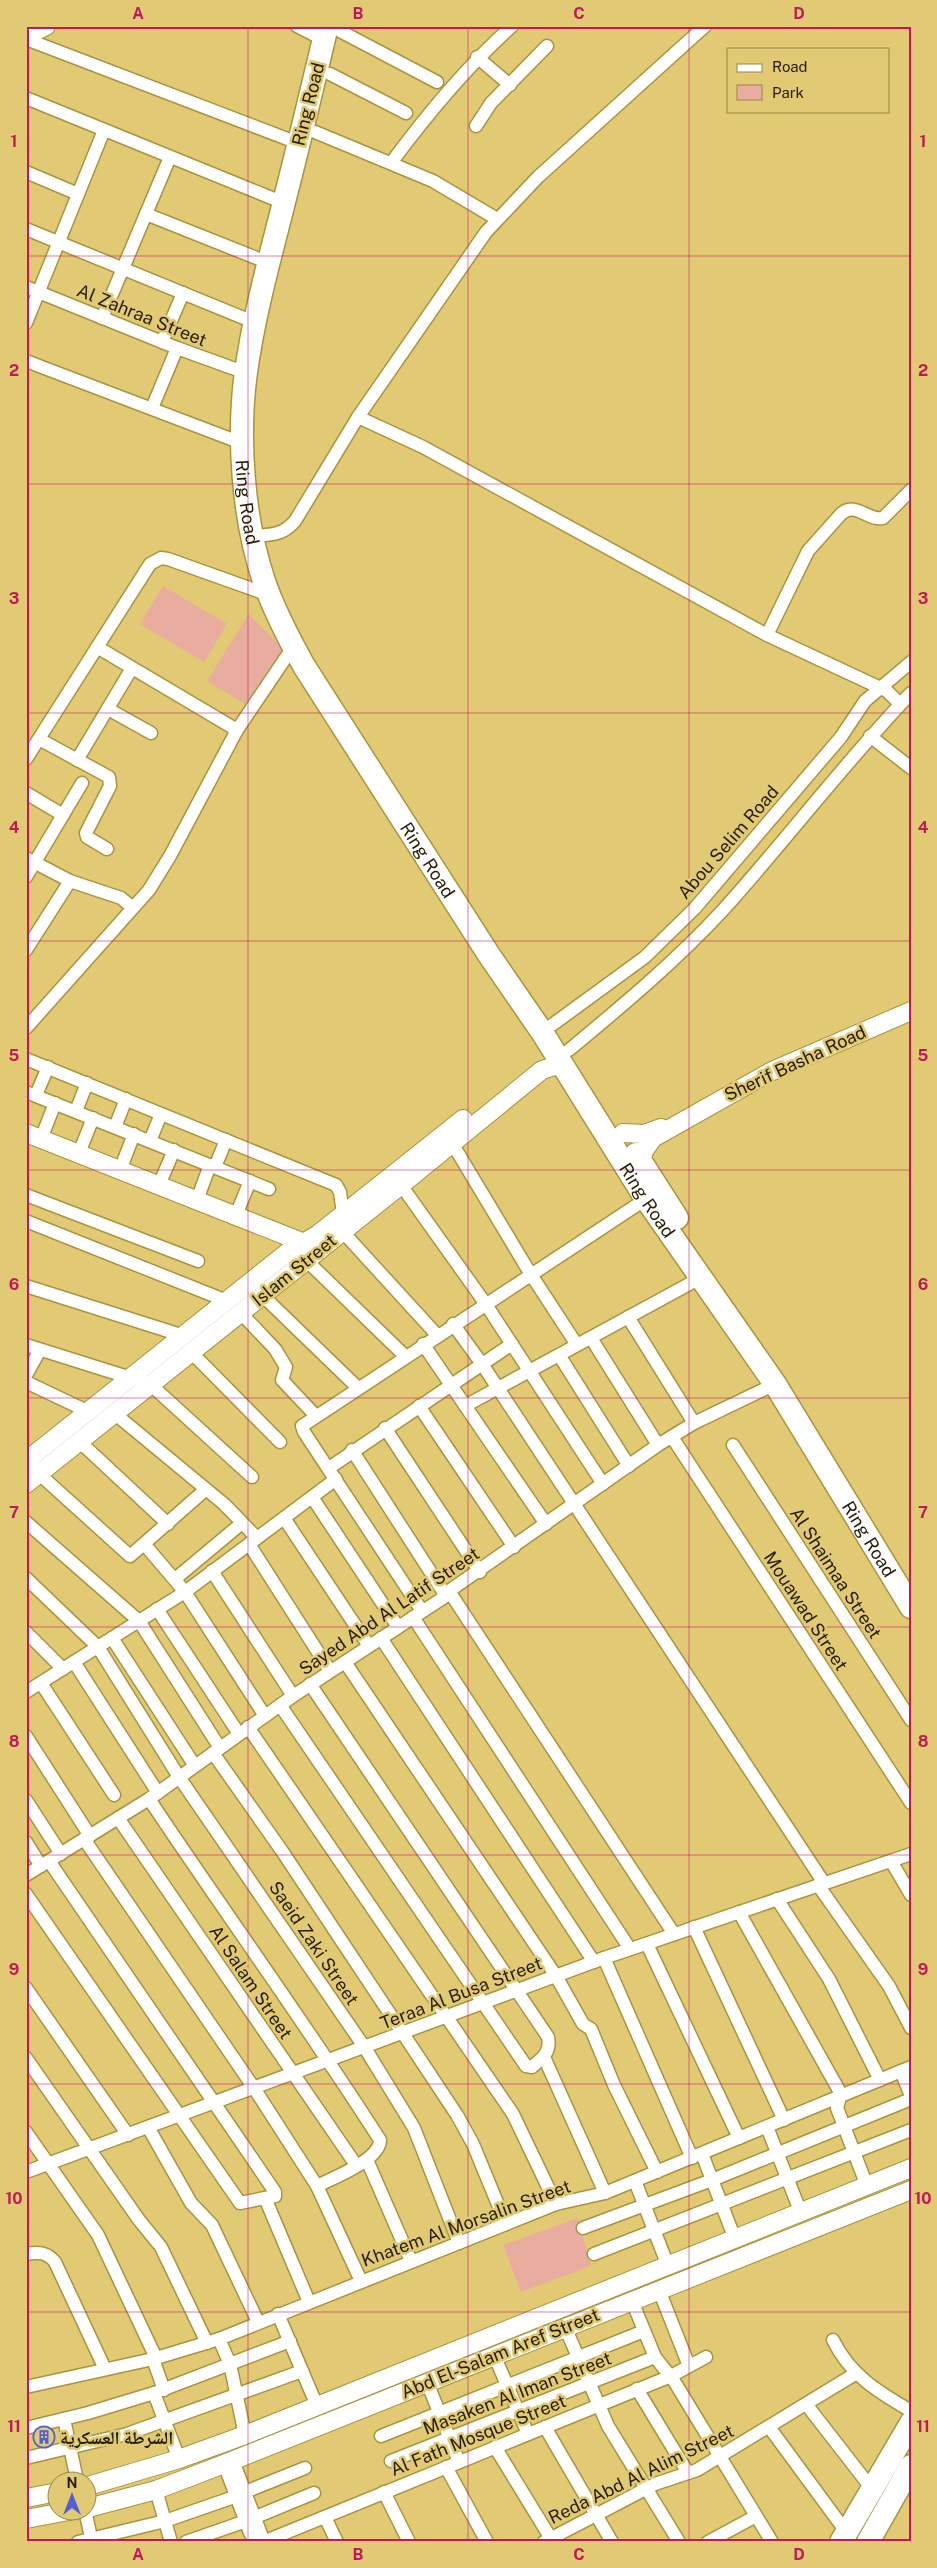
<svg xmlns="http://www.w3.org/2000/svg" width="937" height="2568" font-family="'Public Sans','Noto Naskh Arabic',sans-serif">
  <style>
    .green { fill: #e8ad9e }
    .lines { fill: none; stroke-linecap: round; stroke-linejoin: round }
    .street-casing { stroke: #ab943d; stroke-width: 15 }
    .secondary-casing { stroke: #ab943d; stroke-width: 20 }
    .highway-casing { stroke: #ab943d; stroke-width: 25 }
    .street { stroke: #fff; stroke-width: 12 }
    .secondary { stroke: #fff; stroke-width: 18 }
    .highway { stroke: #fff; stroke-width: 22 }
    .grid { fill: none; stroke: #c2185b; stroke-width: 1; stroke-opacity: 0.55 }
    .labels { text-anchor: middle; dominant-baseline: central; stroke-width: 5; stroke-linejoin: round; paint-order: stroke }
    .street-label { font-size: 18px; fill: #241d03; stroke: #e2ca74 }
    .poi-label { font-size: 18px; font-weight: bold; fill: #241d03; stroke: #e2ca74; text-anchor: start }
    .neatline { fill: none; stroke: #c2185b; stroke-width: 2 }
    .grid-label { font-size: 16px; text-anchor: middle; font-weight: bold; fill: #c2185b }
  </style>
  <rect width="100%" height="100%" fill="#e2ca74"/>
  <!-- green -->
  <g class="green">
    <path d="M163,586l64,38 -23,38 -64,-38z"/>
    <path d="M249,614l35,36 -34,57 -43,-26z"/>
    <path d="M578,2218l13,48 -70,26 -18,-47z"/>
  </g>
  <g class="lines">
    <!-- street casing -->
    <g class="street-casing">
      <g id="street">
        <path d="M297,26l27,14"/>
        <path d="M340,31l97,51"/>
        <path d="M26,39l272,104"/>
        <path d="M477,57l33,28"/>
        <path d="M330,74l76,39"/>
        <path d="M26,98l258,105"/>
        <path d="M476,126l15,-23 56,-57"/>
        <path d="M315,132l118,49 64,38"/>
        <path d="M391,163c37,-50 75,-96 121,-137"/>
        <path d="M26,172l52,22"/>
        <path d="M146,214l123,49"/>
        <path d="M26,229l230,94"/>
        <path d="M26,287l151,61 69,25"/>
        <path d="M102,318l68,-161"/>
        <path d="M26,323l78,-193"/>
        <path d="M162,342l21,-49"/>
        <path d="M26,361l218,83"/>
        <path d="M152,408l25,-60"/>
        <path d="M358,417l65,30 344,188 120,56 13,13"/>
        <path d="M265,535c14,-1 21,-4 30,-14l63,-104 128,-185 52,-55 167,-151"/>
        <path d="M767,635l41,-84 33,-37c14,-13 27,7 42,4l28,-28"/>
        <path d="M97,647l140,83"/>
        <path d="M108,709l43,24"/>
        <path d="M870,736l41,32"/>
        <path d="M39,739l70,38 1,9 -24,47 1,4 20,12"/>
        <path d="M26,759l124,-195 11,-6 7,1 101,36"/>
        <path d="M77,760l55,-92"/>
        <path d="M26,793l37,22"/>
        <path d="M26,858l44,23 51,17 12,10"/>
        <path d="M26,877l56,-94"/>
        <path d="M26,950l44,-69"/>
        <path d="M552,1025l93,-68 50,-49 146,-171 24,-36 46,-39"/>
        <path d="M26,1028l123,-138 21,-34 67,-126 56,-83"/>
        <path d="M569,1050c53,-44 107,-89 154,-140 64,-71 122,-148 188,-217"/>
        <path d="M26,1059l310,126 4,7 3,22"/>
        <path d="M26,1092l243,97"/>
        <path d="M36,1095l12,-28"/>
        <path d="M76,1111l11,-28"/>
        <path d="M115,1127l11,-28"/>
        <path d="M41,1139l14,-36"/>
        <path d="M150,1141l11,-27"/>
        <path d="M452,1143l78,130 47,72"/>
        <path d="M79,1153l14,-35"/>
        <path d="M215,1167l11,-27"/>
        <path d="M120,1170l14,-36"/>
        <path d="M159,1185l15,-35"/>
        <path d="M401,1185l84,118 118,181"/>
        <path d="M26,1195l172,66"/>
        <path d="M197,1200l13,-35"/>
        <path d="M236,1215l14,-34"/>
        <path d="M26,1221l201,80"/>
        <path d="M342,1231l95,104"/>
        <path d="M306,1260l99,96"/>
        <path d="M26,1286l158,50"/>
        <path d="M262,1295l95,92"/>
        <path d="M240,1312l35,37 11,18 -4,13 33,35"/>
        <path d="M628,1317l66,106"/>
        <path d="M453,1324l29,40 342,519"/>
        <path d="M591,1338l67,107"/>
        <path d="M423,1344l123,180"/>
        <path d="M26,1345l124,39 102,93"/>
        <path d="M191,1352l89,90"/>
        <path d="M559,1355l70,111"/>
        <path d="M26,1375l14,-25"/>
        <path d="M26,1382l63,30"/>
        <path d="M419,1406l95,141"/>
        <path d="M465,1406l237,-129"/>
        <path d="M114,1413l110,91 33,34"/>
        <path d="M385,1428l95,144"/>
        <path d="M672,1437l239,366"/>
        <path d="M79,1441l89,83"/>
        <path d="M733,1445l178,275"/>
        <path d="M352,1450l94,146"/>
        <path d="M26,1462l104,94 75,-66"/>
        <path d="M329,1468l183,-124"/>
        <path d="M312,1497l86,130"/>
        <path d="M284,1518l85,128"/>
        <path d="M26,1522l113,99 81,127"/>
        <path d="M249,1544l81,127"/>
        <path d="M145,1545l40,47 80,124"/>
        <path d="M212,1571l81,125"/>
        <path d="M26,1578l72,69 81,130 186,271 49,80 45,115"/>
        <path d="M175,1579l67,-56"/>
        <path d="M449,1591l225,343"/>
        <path d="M157,1609l82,125"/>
        <path d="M422,1611l-118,-179 -2,-6 344,-227"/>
        <path d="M413,1617l217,332"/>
        <path d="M26,1632l37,37"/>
        <path d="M112,1638l83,128"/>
        <path d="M381,1638l213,324"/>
        <path d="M74,1662l84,131"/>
        <path d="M345,1662l211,314 27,48 8,5 23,56 43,87"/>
        <path d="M41,1683l73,112"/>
        <path d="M26,1692l159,-100 151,-113"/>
        <path d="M280,1705l246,361 6,1c11,-9 19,-15 16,-30l-238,-353"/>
        <path d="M248,1727l265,387 43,90"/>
        <path d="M26,1736l64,100"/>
        <path d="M213,1753l69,98 175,264 16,29 33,80"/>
        <path d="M149,1799c76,114 157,225 231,341 0,20 -47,38 -63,46"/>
        <path d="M26,1800l35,54"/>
        <path d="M118,1818l238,347"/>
        <path d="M84,1839l170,249 63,98 44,95"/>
        <path d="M26,1842l15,24"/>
        <path d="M891,1861l20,34"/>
        <path d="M26,1875l123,-76 144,-103 153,-100 3,-5 209,-146 36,-22 81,-39"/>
        <path d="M818,1885l71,101 22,42"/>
        <path d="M26,1894l214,309 35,-7v-4l-226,-331"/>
        <path d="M777,1899l52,80 51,101"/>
        <path d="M739,1912l102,182 -4,14 30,78"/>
        <path d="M694,1927l90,193"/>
        <path d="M647,1944l92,194"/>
        <path d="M604,1958l88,200"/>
        <path d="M26,1988l102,147"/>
        <path d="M544,2057l61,136"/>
        <path d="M26,2058l113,162 22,27 46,96"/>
        <path d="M901,2071l10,25"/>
        <path d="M148,2127l43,76 21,22 46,97"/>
        <path d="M767,2127l34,86"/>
        <path d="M26,2132l72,103 58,123"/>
        <path d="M702,2154l33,85"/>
        <path d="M367,2160l44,101"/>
        <path d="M26,2172l578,-214 307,-104"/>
        <path d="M635,2181l33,85"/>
        <path d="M265,2198l44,104"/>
        <path d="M583,2228l129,-48 199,-81"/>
        <path d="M26,2254c13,-2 21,-2 29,8l50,107"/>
        <path d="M594,2254l317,-124"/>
        <path d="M659,2290l30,76"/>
        <path d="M632,2301l23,56 19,24 98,161"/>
        <path d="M278,2314l39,92"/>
        <path d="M565,2327l43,99 71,116"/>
        <path d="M219,2339l11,25 15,71"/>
        <path d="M833,2340c17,35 45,52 78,71"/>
        <path d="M494,2355l34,79"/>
        <path d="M153,2359l11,31"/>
        <path d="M427,2382l32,80"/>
        <path d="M26,2387l127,-28 66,-20 337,-135 49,-11 306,-126"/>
        <path d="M637,2389l51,84"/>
        <path d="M154,2393l25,66"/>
        <path d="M806,2404l66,85"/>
        <path d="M64,2419l13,61"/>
        <path d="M545,2427l67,115"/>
        <path d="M769,2427l78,106"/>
        <path d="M26,2428l62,-15 66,-20 136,-52"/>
        <path d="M381,2436l263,-105"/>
        <path d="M495,2447l58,95"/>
        <path d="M26,2458l101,-24 175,-63"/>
        <path d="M233,2461l31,81"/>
        <path d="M391,2461l264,-104"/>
        <path d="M224,2464l26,69 3,4 11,4"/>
        <path d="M446,2467l41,75"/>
        <path d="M156,2490l15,52"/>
        <path d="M245,2492l60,-24"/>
        <path d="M384,2492l25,50"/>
        <path d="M85,2510l7,32"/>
        <path d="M325,2517l12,25"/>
        <path d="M78,2542l87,-21 72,-25"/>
        <path d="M186,2542l60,-21 68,-28"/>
        <path d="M263,2542l408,-166 35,-19"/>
        <path d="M544,2542l111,-58 42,-14 158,-96"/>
        <path d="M708,2542l48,-26"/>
      </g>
    </g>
    <!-- secondary casing -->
    <g class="secondary-casing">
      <g id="secondary">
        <path d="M26,36l20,-10"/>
        <path d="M26,1133l286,113"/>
        <path d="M623,1133l21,1 17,-6"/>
        <path d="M641,1161l3,-10 9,-13 119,-67 139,-60"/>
        <path d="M26,1461l262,-209 29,-17 146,-116"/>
        <path d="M26,1484l375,-299 141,-115 13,-4 9,1"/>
        <path d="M88,2486l91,-27 66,-24 666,-267"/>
        <path d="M26,2498l32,-6"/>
        <path d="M88,2508l68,-18 68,-26 687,-274"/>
        <path d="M26,2519l48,-9"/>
      </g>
    </g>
    <!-- highway casing -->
    <g class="highway-casing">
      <g id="highway">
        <path id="s1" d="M327,26c-14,59 -28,118 -43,176 -14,56 -30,112 -38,170 -9,65 -3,147 18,209 10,30 25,58 40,85l185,289 53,77 104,167 129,185 136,223"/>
        <path d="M636,1154l41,64"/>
        <path d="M841,2542l70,-119"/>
        <path d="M868,2542l43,-76"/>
      </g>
    </g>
    <!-- street -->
    <use href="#street" class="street"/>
    <!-- secondary -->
    <use href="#secondary" class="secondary"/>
    <!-- highway -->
    <use href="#highway" class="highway"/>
  </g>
  <!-- grid -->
  <path class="grid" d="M248,26v2516M468,26v2516M689,26v2516M26,256h885M26,484h885M26,713h885M26,941h885M26,1170h885M26,1398h885M26,1627h885M26,1855h885M26,2084h885M26,2312h885"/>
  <!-- icons -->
  <defs>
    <g id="building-ring" transform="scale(1.125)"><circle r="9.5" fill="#e2ca74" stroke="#535fd5" stroke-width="1.5"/><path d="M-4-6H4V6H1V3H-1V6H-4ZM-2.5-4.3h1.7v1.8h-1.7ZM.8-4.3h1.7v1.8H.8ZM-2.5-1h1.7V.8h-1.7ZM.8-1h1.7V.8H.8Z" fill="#535fd5"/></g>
  </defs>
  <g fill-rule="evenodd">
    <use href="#building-ring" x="44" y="2437"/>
  </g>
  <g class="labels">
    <!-- street labels -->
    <g class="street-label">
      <text transform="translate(308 104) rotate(-76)">Ring Road</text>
      <text transform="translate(142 315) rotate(22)">Al Zahraa Street</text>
      <text stroke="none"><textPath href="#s1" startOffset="486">Ring Road</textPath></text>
      <text transform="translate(728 842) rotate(-49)">Abou Selim Road</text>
      <text stroke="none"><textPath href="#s1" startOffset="891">Ring Road</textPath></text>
      <text transform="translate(795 1063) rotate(-25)">Sherif Basha Road</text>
      <text stroke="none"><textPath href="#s1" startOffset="1296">Ring Road</textPath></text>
      <text transform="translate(294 1270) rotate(-39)">Islam Street</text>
      <text stroke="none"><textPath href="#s1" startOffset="1701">Ring Road</textPath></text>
      <text transform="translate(836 1573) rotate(57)">Al Shaimaa Street</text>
      <text transform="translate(389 1611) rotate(-34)">Sayed Abd Al Latif Street</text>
      <text transform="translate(806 1611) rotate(57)">Mouawad Street</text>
      <text transform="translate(314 1943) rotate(56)">Saeid Zaki Street</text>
      <text transform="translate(251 1982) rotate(56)">Al Salam Street</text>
      <text transform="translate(461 1993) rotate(-21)">Teraa Al Busa Street</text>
      <text transform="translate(466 2223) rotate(-20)">Khatem Al Morsalin Street</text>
      <text transform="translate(500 2353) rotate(-22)">Abd El-Salam Aref Street</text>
      <text transform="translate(517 2393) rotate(-21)">Masaken Al Iman Street</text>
      <text transform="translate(478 2435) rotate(-22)">Al Fath Mosque Street</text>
      <text transform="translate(641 2474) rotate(-26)">Reda Abd Al Alim Street</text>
    </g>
    <!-- poi labels -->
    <g class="poi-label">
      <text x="60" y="2437">الشرطة العسكرية</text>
    </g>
  </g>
  <!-- border -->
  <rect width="937" height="2568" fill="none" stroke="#e2ca74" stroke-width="55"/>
  <!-- legend -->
  <rect x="727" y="48" width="162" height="65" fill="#e2ca74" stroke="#968547"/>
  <rect x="737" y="64" width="25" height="8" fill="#ffffff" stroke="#968547"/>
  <text x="772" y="72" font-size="15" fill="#241d03">Road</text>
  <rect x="737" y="85" width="25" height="15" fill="#e8ad9e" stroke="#968547"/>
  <text x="772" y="98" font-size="15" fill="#241d03">Park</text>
  <!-- north arrow -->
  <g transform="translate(72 2496)"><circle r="24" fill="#e2ca74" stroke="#968547"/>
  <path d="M0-4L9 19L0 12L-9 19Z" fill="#535fd5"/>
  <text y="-8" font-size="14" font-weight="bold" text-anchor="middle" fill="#241d03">N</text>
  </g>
  <rect x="28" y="28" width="882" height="2512" class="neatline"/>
  <g class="grid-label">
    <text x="138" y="19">A</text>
    <text x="358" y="19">B</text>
    <text x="579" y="19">C</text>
    <text x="799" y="19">D</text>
    <text x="14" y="147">1</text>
    <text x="923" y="147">1</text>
    <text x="14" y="376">2</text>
    <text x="923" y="376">2</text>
    <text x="14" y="604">3</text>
    <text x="923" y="604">3</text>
    <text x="14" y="833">4</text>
    <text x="923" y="833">4</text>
    <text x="14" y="1061">5</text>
    <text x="923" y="1061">5</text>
    <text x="14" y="1290">6</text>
    <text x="923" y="1290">6</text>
    <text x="14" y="1518">7</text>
    <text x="923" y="1518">7</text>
    <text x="14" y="1747">8</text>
    <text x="923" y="1747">8</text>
    <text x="14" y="1975">9</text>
    <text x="923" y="1975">9</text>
    <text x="14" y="2204">10</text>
    <text x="923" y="2204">10</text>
    <text x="14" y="2432">11</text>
    <text x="923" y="2432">11</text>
    <text x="138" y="2560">A</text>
    <text x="358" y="2560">B</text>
    <text x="579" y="2560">C</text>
    <text x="799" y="2560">D</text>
  </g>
</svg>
